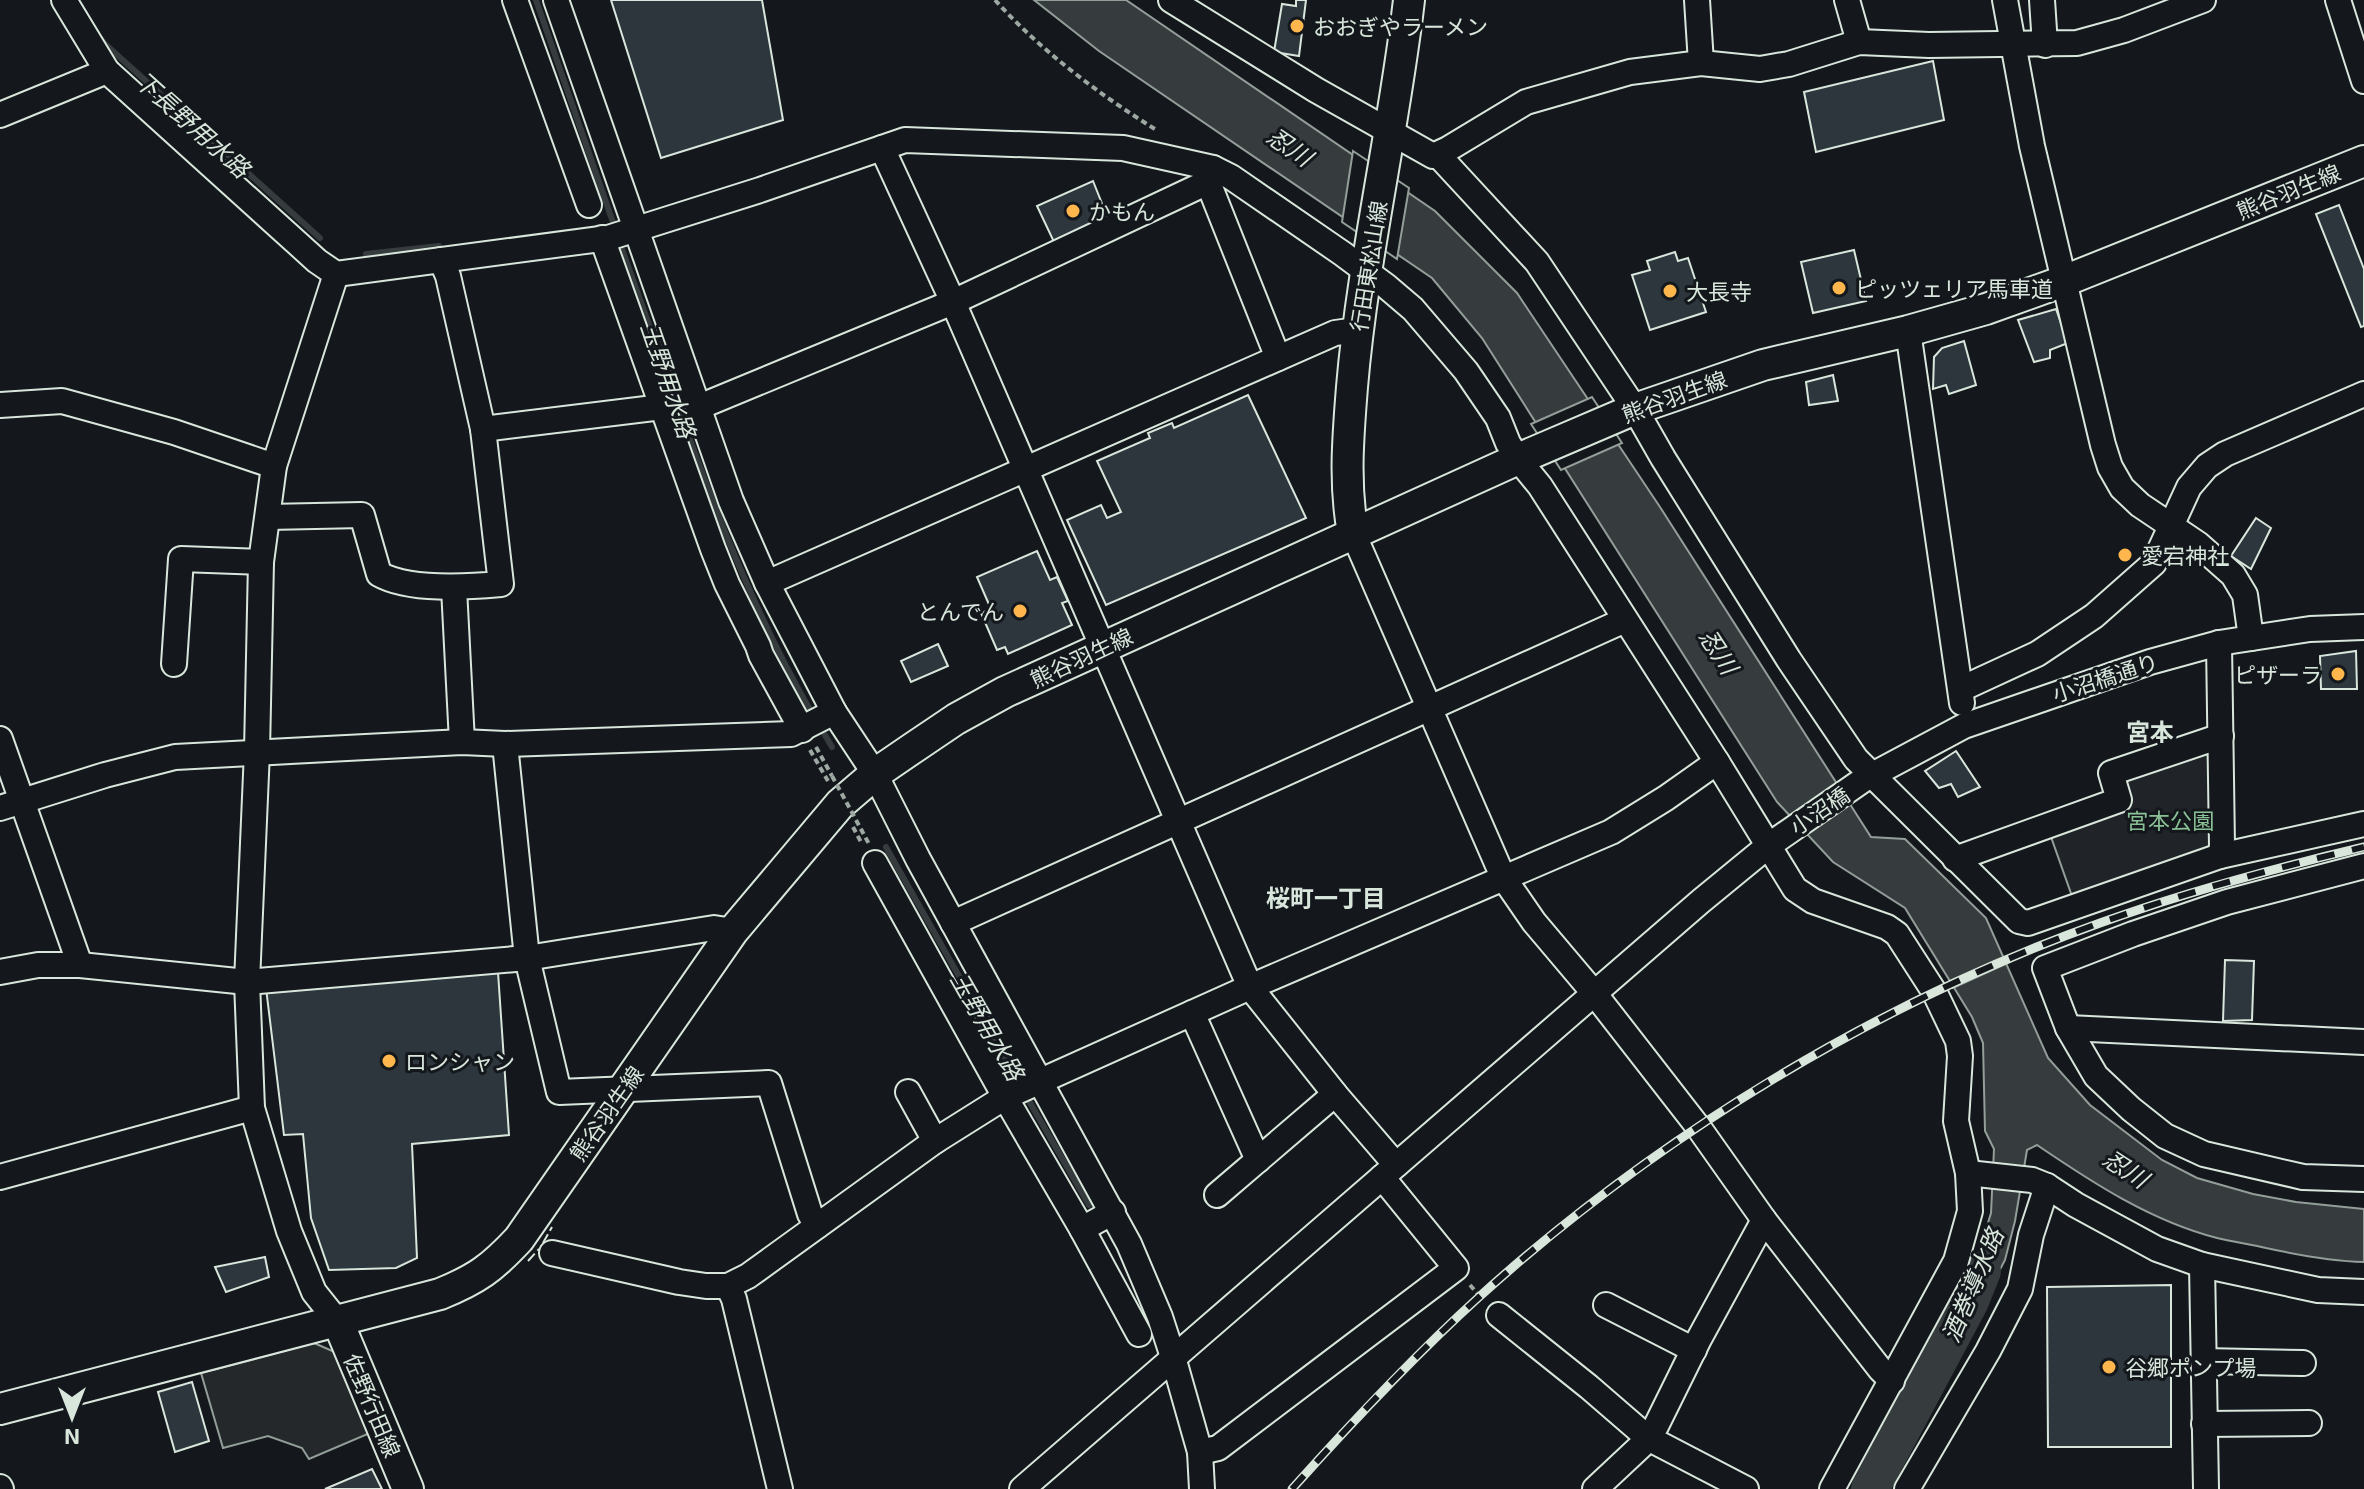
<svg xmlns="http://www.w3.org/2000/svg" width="2364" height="1489" font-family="'Exo 2','Noto Sans JP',sans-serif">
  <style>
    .green { fill: #202428; stroke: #939e99; stroke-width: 2 }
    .parking { fill: #24282b; stroke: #939e99; stroke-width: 2 }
    .water { fill: #363b3e; stroke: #939e99; stroke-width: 2 }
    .pier { fill: #14181c; stroke: #939e99; stroke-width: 2 }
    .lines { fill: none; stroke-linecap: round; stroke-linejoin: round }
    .stream { stroke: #363b3e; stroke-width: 6 }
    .river { stroke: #363b3e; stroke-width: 38 }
    .building { fill: #2c363c; stroke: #d8e6dc; stroke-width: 2 }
    .minor-casing { stroke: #d8e6dc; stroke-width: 28 }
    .major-casing { stroke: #d8e6dc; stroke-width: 34 }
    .path { stroke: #9da8a2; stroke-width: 4; stroke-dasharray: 6 4; stroke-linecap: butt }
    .minor { stroke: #14181c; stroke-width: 24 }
    .major { stroke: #14181c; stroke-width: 30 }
    .rail-casing { stroke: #d8e6dc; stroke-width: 9 }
    .rail { stroke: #14181c; stroke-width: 6; stroke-dasharray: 18; stroke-linecap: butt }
    .path-bridge { stroke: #9da8a2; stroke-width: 4; stroke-dasharray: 6 4; stroke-linecap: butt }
    .fence { stroke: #d8e6dc; stroke-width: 2; stroke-dasharray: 10 4; stroke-linecap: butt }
    .poi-dot { fill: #ffb74d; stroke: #14181c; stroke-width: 3 }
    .labels { text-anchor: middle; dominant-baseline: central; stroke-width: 6; stroke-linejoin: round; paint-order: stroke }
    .poi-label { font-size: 22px; fill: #d8e6dc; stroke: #14181c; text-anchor: start }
    .street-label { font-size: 22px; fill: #d8e6dc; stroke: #14181c }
    .park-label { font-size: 22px; fill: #8ac095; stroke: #14181c }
    .water-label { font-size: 24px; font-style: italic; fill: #d8e6dc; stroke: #14181c }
    .neighbourhood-label { font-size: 24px; font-weight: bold; fill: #d8e6dc; stroke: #14181c }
  </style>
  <rect width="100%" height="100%" fill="#14181c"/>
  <!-- green -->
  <path class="green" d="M2213,750l1,93 -6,11 -135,45 -23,-65 80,-29 -9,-25z"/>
  <!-- parking -->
  <path class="parking" d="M314,1343l23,10 33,80 -61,26 -7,-11 -34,-12 -45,12 -22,-75z"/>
  <!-- water -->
  <path class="water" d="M1034,0h92l309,211 82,82 143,214 211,330 34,2 81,79 62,140 42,47 72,55 35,18 56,16 43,8 68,7v53c-33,-1 -66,-7 -98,-14 -16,-4 -33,-6 -49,-10 -66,-17 -124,-55 -180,-93l-10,5 -12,71 -10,39 -21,40 -8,-1 -14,18 6,-26 -5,-2 16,-37 12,-39 3,-64 -9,-18 -2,-88 -11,-26 -67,-109 -72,-46 -56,-60 -295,-464 -50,-60 -333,-227z"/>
  <!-- pier -->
  <g class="pier">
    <path d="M1353,151l56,37 -12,71 -55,-37z"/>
    <path d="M1592,397l30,46 -61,27 -30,-46z"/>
    <path d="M2007,956l3,6 -57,26 -3,-6z"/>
  </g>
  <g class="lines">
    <!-- stream -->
    <g class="stream">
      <path d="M536,0l80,231"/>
      <path d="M101,39l4,5 215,194"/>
      <path d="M619,241c59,160 108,327 194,474"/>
      <path d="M366,254l73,-8"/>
      <path d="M819,725l13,22"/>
      <path d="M886,847l134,237"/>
      <path d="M1025,1094l64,111"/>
    </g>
    <!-- river -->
    <path class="river" d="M1870,1489l100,-188 12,-30"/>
  </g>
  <!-- building -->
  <g class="building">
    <path d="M611,0h151l21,120 -122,38z"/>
    <path d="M1296,0h10l-7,56 -25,-4 8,-48 14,2z"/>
    <path d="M1933,61l11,59 -128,32 -12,-60z"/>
    <path d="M1093,181l14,35 -53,26 -17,-36z"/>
    <path d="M2339,205l25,64v57l-3,1 -45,-113z"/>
    <path d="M1854,250l12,51 -53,12 -12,-51z"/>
    <path d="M1675,252l3,9 10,-3 18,54 -56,18 -18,-55 18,-5 -3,-9z"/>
    <path d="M2056,309l12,34 -18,7v8l-16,4 -16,-42z"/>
    <path d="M1964,341l12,44 -27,9 -3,-9 -13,4 1,-32 8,-9z"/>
    <path d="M1833,375l5,26 -29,4 -3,-23z"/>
    <path d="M1248,395l58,123 -200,87 -39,-85 34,-15 6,13 14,-6 -24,-51 53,-23 -2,-5 24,-10 2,5z"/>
    <path d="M2256,518l15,10 -20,41 -20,-13z"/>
    <path d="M1037,551l13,29 7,-3 11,24 -6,2 10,22 -64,29 -3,-7 -8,3 -16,-37 10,-4 -14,-32z"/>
    <path d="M938,644l10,22 -37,16 -10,-21z"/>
    <path d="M2356,651l1,38h-36l-1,-33z"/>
    <path d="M1956,751l24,36 -22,10 -7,-13 -12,4 -14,-17z"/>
    <path d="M2225,960l29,1 -2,59 -29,1z"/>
    <path d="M498,972l11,163 -97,9 5,114 -21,10 -67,2 -18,-52 -8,-84 -19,1 -18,-147z"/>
    <path d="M265,1257l4,20 -43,15 -11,-25z"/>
    <path d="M2171,1285v162h-123l-1,-160z"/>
    <path d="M192,1382l17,59 -34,11 -17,-60z"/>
    <path d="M372,1469l10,20h-57z"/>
  </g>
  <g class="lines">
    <!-- minor casing -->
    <g class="minor-casing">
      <g id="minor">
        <path d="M64,0l43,71 210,190 19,13 272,-36 152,-48 145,-50 218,8 90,20 18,9 112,77 43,32 27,23 53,62 32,47 10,25 10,16 22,27 177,276 78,127 18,12 74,26 10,7 38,59 23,48 2,15 -4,65 12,52 2,38 -14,50 -124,228"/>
        <path d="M515,0l74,205"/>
        <path d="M556,0l175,501 36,82 67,129 41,62 43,85 211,385 31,73 13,40 27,95 2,37"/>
        <path d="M1171,0l145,90 117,66 15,-7 78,-47 104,-30 71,-9 59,6 29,-5 70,-22 70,3 148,-2 47,-13 79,-30"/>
        <path d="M1697,0l4,63"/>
        <path d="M1847,0l12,42"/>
        <path d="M2005,0l27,146 71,299 7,22 12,21 18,17 58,39 35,31 12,20 6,43"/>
        <path d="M2042,0l3,45"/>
        <path d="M2338,0l26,81"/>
        <path d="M0,115l107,-44"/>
        <path d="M882,148l71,154 297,685 85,107 61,71"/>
        <path d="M1438,155l99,107 98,147 28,49 126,202 67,99 163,162 9,2 192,-67 144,-32"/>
        <path d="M1208,182l70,176"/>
        <path d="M602,238l111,311 14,35 31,62 3,9 41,75"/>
        <path d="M336,274l-62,192 -13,96 -4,189 -10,231 5,126 37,123 25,61 24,30"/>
        <path d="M1908,331l54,372"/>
        <path d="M0,405l62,-4 112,31 100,34"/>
        <path d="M699,407l254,-105 255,-120 5,-14"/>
        <path d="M483,429l179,-22"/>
        <path d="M268,517l94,-2 17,59c30,17 88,13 122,10l-18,-155 -35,-153 -7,-16"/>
        <path d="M1353,533l150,344 31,45 60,71 105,135 65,92 116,149 12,12"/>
        <path d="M767,583l568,-250 22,-3"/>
        <path d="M454,588l8,154"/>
        <path d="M2219,643l3,203 -2,10"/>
        <path d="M174,664l7,-105 80,3"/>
        <path d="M1961,689l76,-35 57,-38 60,-53 35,-76 18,-21 18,-12 139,-60"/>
        <path d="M0,739l80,226"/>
        <path d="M505,744l22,214 32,134 210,-9 41,131 7,12"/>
        <path d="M0,808l105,-33 70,-18 287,-15 43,2 286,-10 43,-22"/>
        <path d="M1955,859l164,-59 -8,-27 110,-37"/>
        <path d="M875,863l130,234 77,132 31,-17"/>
        <path d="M2364,866l-137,36 -94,32 -88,34 23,60 28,48 35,33 34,27 39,18 99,23 61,2"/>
        <path d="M953,923l672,-303"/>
        <path d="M0,972l38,-7h42l167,17 280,-24 187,-30 19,3"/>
        <path d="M1192,1013l66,147"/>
        <path d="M2068,1028l296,14"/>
        <path d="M908,1092l27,49"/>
        <path d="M1968,1173l64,7 15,6 29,19 81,44 45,16 116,25 46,2"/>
        <path d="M0,1177l252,-69"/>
        <path d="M1217,1195l118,-101"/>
        <path d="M1082,1229l57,105"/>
        <path d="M552,1253l127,29 27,4h22l20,-10 187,-135 70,-44 245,-110 361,-155 55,-34 51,-36"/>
        <path d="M2202,1265l4,224"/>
        <path d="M728,1286l6,13 46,190"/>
        <path d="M1606,1305l88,45"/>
        <path d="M1499,1315l90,72 59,51 98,51"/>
        <path d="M2203,1361l100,2"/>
        <path d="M2204,1424l105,-1"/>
        <path d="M1200,1452l18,-4 238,-180 -74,-91"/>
        <path d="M0,1487l1,2"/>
        <path d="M1022,1489l679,-588 67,-55 95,-66 101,-54 186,-64 69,-19 91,-14 54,-2"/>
        <path d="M1595,1489l47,-44 14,-19 43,-87 65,-119"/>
        <path d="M1907,1489l81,-138 32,-62 11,-54 16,-49"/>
      </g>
    </g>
    <!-- major casing -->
    <g class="major-casing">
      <g id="major">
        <path d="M1353,533c-9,-49 -5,-96 -1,-146 11,-130 42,-257 57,-387"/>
        <path d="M338,1322l70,167"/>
        <path d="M0,1409l440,-115c37,-15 52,-26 79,-55l214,-308 107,-127 35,-30 38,-26 43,-29 49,-27 513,-233 117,-50 128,-44 145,-34 78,-22 78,-28 300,-120"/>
      </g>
    </g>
    <!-- path -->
    <g class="path">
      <path d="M995,0c46,51 105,95 163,131"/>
      <path d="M816,747l16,29"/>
      <path d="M810,750l18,31"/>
      <path d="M856,820l13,24"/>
      <path d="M853,827l9,17"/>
      <path d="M1470,1285l13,15"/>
    </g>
    <!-- minor -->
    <use href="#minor" class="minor"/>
    <!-- major -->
    <use href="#major" class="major"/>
    <!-- rail casing -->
    <g class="rail-casing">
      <path id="rail" d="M1292,1489c60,-67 121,-132 187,-192 177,-160 397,-294 621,-374 86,-31 175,-55 264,-76"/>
    </g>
    <!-- rail -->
    <use href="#rail" class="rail"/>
    <!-- path-bridge -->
    <path class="path-bridge" d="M832,776l23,42"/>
    <!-- fence -->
    <g class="fence">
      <path d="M543,1243l9,-16"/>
      <path d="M528,1261l11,-12"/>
    </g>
  </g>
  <!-- markers -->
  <g class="poi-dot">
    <circle cx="1297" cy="26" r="8"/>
    <circle cx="1073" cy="211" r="8"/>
    <circle cx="1839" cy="288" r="8"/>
    <circle cx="1670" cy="291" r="8"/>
    <circle cx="2125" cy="555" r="8"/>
    <circle cx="1020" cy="611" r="8"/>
    <circle cx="2338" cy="674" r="8"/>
    <circle cx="389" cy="1061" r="8"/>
    <circle cx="2109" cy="1367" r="8"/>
  </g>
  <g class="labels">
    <!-- poi labels -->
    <g class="poi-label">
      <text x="1313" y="26">おおぎやラーメン</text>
      <text x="1089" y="211">かもん</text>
      <text x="1855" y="288">ピッツェリア馬車道</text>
      <text x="1686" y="291">大長寺</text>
      <text x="2141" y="555">愛宕神社</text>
      <text x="1004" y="611" text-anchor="end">とんでん</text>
      <text x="2322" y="674" text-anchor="end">ピザーラ</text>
      <text x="405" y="1061">ロンシャン</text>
      <text x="2125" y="1367">谷郷ポンプ場</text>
    </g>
    <!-- street labels -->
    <g class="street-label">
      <text transform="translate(2288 191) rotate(-22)">熊谷羽生線</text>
      <text transform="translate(1368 266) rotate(-81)">行田東松山線</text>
      <text transform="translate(1674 396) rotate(-20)">熊谷羽生線</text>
      <text transform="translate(1081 657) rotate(-25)">熊谷羽生線</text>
      <text transform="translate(2105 677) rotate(-18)">小沼橋通り</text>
      <text transform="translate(1819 810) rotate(-34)">小沼橋</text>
      <text transform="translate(606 1113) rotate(-55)">熊谷羽生線</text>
      <text transform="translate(373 1405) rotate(67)">佐野行田線</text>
    </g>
    <!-- park labels -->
    <g class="park-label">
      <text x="2170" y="820">宮本公園</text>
    </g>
    <!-- water labels -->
    <g class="water-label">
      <text transform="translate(193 124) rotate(42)">下長野用水路</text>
      <text transform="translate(1290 146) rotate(34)">忍川</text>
      <text transform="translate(669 380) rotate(71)">玉野用水路</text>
      <text transform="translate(1719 651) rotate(57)">忍川</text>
      <text transform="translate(988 1026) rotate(60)">玉野用水路</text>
      <text transform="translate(2126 1168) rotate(33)">忍川</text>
      <text transform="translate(1972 1285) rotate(-67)">酒巻導水路</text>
    </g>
    <!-- neighbourhood labels -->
    <g class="neighbourhood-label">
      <text x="2150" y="731">宮本</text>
      <text x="1326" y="897">桜町一丁目</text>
    </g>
  </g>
  <!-- north arrow -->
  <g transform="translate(72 1417) rotate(180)" stroke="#14181c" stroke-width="6" paint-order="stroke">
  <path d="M0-6L14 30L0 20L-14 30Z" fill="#d8e6dc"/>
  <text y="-12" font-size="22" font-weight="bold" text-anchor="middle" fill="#d8e6dc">N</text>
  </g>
</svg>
